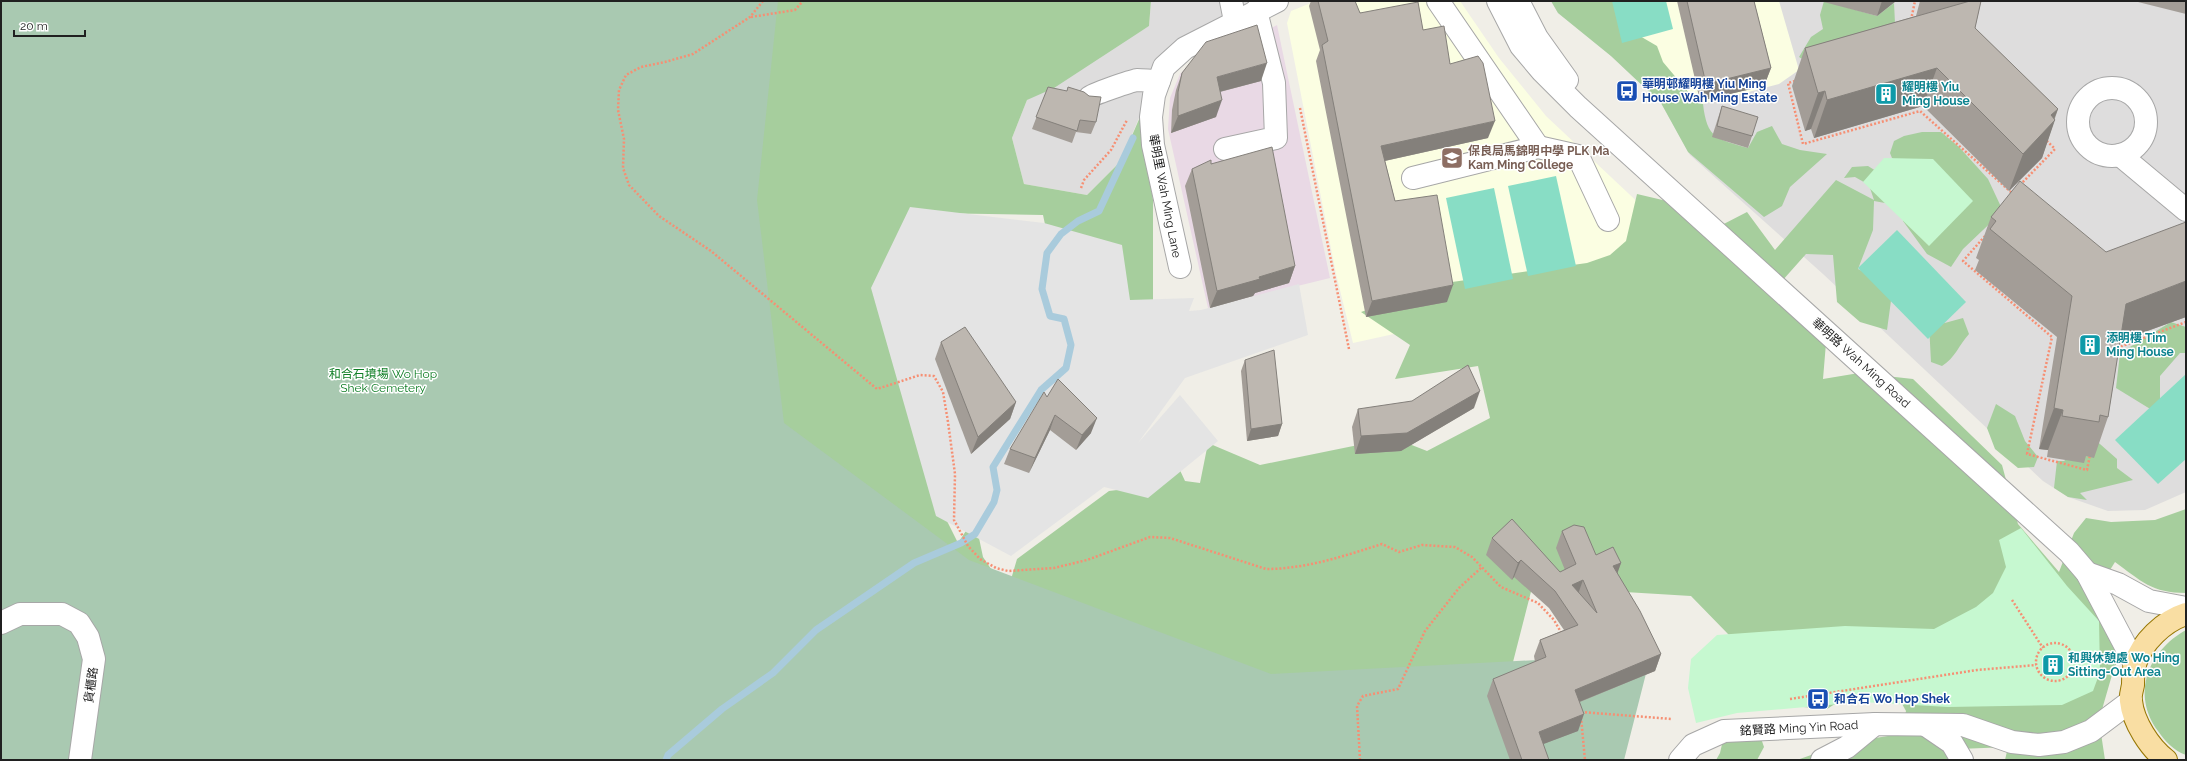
<svg xmlns="http://www.w3.org/2000/svg" width="2187" height="761" font-family="Raleway,'Noto Sans TC',sans-serif">
  <style>
    .residential { fill: #dedddd }
    .industrial { fill: #e9d9e5 }
    .education { fill: #fbfee2 }
    .forest { fill: #a6ce9d }
    .cemetery { fill: #a9c9b1 }
    .park { fill: #c6f8d0 }
    .pitch { fill: #88ddc5 }
    .parking { fill: #e4e4e4 }
    .lines { fill: none; stroke-linecap: round; stroke-linejoin: round }
    .stream { stroke: #a9cbdc; stroke-width: 7 }
    .minor-casing { stroke: #a7a7a7; stroke-width: 24 }
    .major-casing { stroke: #987805; stroke-width: 24 }
    .path { stroke: #f68f73; stroke-width: 2.5; stroke-dasharray: 2 2; stroke-linecap: butt }
    .minor { stroke: #fff; stroke-width: 22 }
    .major { stroke: #f9dea3; stroke-width: 22 }
    .wall { fill: #a39d97 }
    .shaded-wall { fill: #84807b }
    .building { fill: #bdb7b0; stroke: #84807b; fill-rule: evenodd }
    .labels { text-anchor: middle; dominant-baseline: central; stroke-width: 3; stroke-linejoin: round; paint-order: stroke }
    .transit-label { font-size: 12px; font-weight: bold; fill: #164399; stroke: #fff; text-anchor: start }
    .culture-label { font-size: 12px; font-weight: bold; fill: #0d838f; stroke: #fff; text-anchor: start }
    .education-label { font-size: 12px; font-weight: bold; fill: #785e54; stroke: #fff; text-anchor: start }
    .street-label { font-size: 12px; fill: #202020; stroke: #fff }
    .park-label { font-size: 12px; fill: #0f7e25; stroke: #fff }
  </style>
  <rect width="100%" height="100%" fill="#f0eee7"/>
  <!-- residential -->
  <g class="residential">
    <path d="M1151,1h104l-91,57 -43,103 -34,34 -63,-11 -12,-46 15,-38 122,-74z"/>
    <path d="M1551,1h635v491l-41,18 -37,1 -40,-14 -25,-16 -220,-207 -133,-119 -29,-52 -50,-47 -53,-43z"/>
  </g>
  <!-- industrial -->
  <path class="industrial" d="M1277,25l53,253 -122,30 -40,-179 2,-31 10,-24 16,-15 61,-23z"/>
  <!-- education -->
  <g class="education">
    <path d="M1316,1h144l39,57 47,58 115,108 -23,37 -194,62 -91,20 -17,-69 -49,-251 4,-12z"/>
    <path d="M1600,1h179l20,69 -20,14 -99,26 -69,-67z"/>
  </g>
  <!-- forest -->
  <g class="forest">
    <path d="M1,1h1150l-2,25 -95,62 -27,12 -15,38 12,46 63,11 34,-34 19,-44 13,83v103l-35,2 -67,-53 -8,-37 -113,-2 5,284 23,46 29,-44 -8,39 4,19 24,36 10,-34 92,-68 25,-3 44,-22 7,15 15,2 8,-40 52,22 108,-22 31,-3 28,11 63,-33 -12,-52 -83,13 15,-34 -49,-33 84,-29 142,-20 23,-8 16,-14 11,-47 51,12 26,23 33,-17 28,38 61,-70 38,20 -5,-15 -14,-8 -11,1 8,-11 16,-1 13,8 4,29 -11,-2 -1,29 -15,39 35,17 -6,44 -27,-8 -23,-20 -4,-47 -27,-1 -31,35 52,42 -4,48 36,-6 54,6 89,86 16,59 41,48 15,-39 12,-15 25,4 44,-2 31,-11v84c-34,0 -45,-12 -71,-31l-15,24 23,66 -9,16 -15,52 6,40h-100l3,-13 -49,2 2,11h-164l48,-17 55,-9 6,-23 -16,-29 -44,15 -19,12 -24,-2 -75,-73 -37,-38 -99,-6 -58,-10 -31,121 -339,59z"/>
    <path d="M1551,1h67l15,31 24,14 6,16 26,31 -1,7 15,4c4,35 14,35 45,44l9,-16 15,-6 10,18 18,6 27,4 -37,33 -8,19 -18,11 -76,-65 -27,-49 -50,-47 -53,-43z"/>
    <path d="M1824,1l53,15 17,-13 1,20 -84,41 -12,-7 12,-20 12,-8 -3,-14z"/>
    <path d="M1922,132h19l18,15 29,32 15,32 -40,38 -12,18 -24,-13 -24,-33 -1,-56 -10,-7 -2,-5 4,-12 10,-5z"/>
    <path d="M1963,318l6,16c-10,11 -14,24 -27,32l-11,-4 -2,-38h12z"/>
    <path d="M2171,322l15,5v26h-6l-20,23v39l-44,-27 4,-35z"/>
    <path d="M1996,404l19,12 10,25 13,16 -4,10 -16,1 -23,-19 -8,-21z"/>
    <path d="M2092,437l25,22v9l16,12 -53,13 7,7 -19,-3 -14,-9 3,-27h7z"/>
    <path d="M2186,630v125c-12,-4 -21,-14 -28,-24 -27,-37 -10,-80 28,-101z"/>
    <path d="M1754,718l10,29 -7,13h-41l4,-7 6,-26z"/>
  </g>
  <!-- cemetery -->
  <path class="cemetery" d="M1,1h777l-21,199 27,223 185,137 302,114 380,-20 -27,106h-1623z"/>
  <!-- park -->
  <g class="park">
    <path d="M1884,158l49,1 40,42 -44,45 -66,-64z"/>
    <path d="M2021,528l46,58 32,35 1,51 -7,19 -31,14 -114,2 -86,-5 -125,11 -41,10 -8,-35 3,-29 26,-24 128,-9 89,3 42,-22 17,-14 13,-26 -7,-27z"/>
  </g>
  <!-- pitch -->
  <g class="pitch">
    <path d="M1612,1h54l7,28 -51,14z"/>
    <path d="M1556,176l20,90 -48,10 -20,-90z"/>
    <path d="M1494,188l19,91 -48,10 -19,-91z"/>
    <path d="M1897,230l69,72 -38,37 -70,-71z"/>
    <path d="M2186,374v85l-28,25 -43,-44z"/>
  </g>
  <!-- parking -->
  <path class="parking" d="M910,207l134,16 78,22 8,55 64,-2 -5,13 12,-1 98,-26 9,51 -123,43 -47,65 42,-48 38,46 -70,57 -44,-11 -93,69 -75,-40 -65,-228z"/>
  <g class="lines">
    <!-- stream -->
    <path class="stream" d="M666,760l2,-5 54,-46 51,-36 43,-43 98,-67 47,-20 14,-9 19,-32 3,-12 -4,-23 48,-77 25,-22 5,-23 -7,-26 -14,-3 -8,-27 5,-36 14,-19 17,-13 21,-10 34,-73"/>
    <!-- minor casing -->
    <g class="minor-casing">
      <g id="minor">
        <path d="M1231,1l4,20"/>
        <path d="M1438,1l100,146"/>
        <path d="M1498,1l23,45 21,25 36,36 491,445 18,21 48,91"/>
        <path d="M1518,1l19,37 30,42"/>
        <circle cx="2112" cy="122" r="34"/>
        <path d="M1090,97c3,-3 41,-16 47,-17 7,0 14,1 22,1"/>
        <path d="M1225,149l51,-11 -2,-55 -18,-72"/>
        <path d="M2120,155l66,55"/>
        <path d="M1413,178l125,-31 40,9 30,64"/>
        <path d="M1180,267l-27,-122 -2,-28 3,-22 10,-28 21,-19 92,-47"/>
        <path d="M2087,573l31,11 31,17 37,7"/>
        <path d="M1,623l19,-9h42l17,9 9,14 6,22 -14,101"/>
        <path d="M1927,726l25,17 10,17"/>
        <path d="M1680,760l13,-15 31,-14 151,-7 88,1 49,17 27,3 25,-3 27,-11 40,-30"/>
        <path d="M1822,760l25,-13 28,-23"/>
      </g>
    </g>
    <!-- major casing -->
    <g class="major-casing">
      <path id="major" d="M2166,760c-16,-12 -33,-38 -35,-59 -1,-5 1,-11 2,-16 0,-6 0,-14 2,-21 7,-22 29,-43 51,-50"/>
    </g>
    <!-- path -->
    <g class="path">
      <path d="M763,1l-13,16 -57,37 -28,8 -24,5 -15,8 -7,15 -1,20 6,29 -1,29 6,17 30,31 52,35 166,138 43,-14 14,1 9,16 5,30 7,52 -1,46 14,26 12,13 16,9 12,3 46,-3 33,-8 63,-23 20,1 96,31c40,0 78,-13 116,-25l17,8 23,-7 33,2 17,10 29,30 37,16 16,17 8,14"/>
      <path d="M751,17l44,-7 8,-9"/>
      <path d="M1911,20l4,-19"/>
      <path d="M1795,81l-7,2 15,61 117,-33 92,82"/>
      <path d="M1300,108l49,241"/>
      <path d="M2020,185l35,-36 -9,-9"/>
      <path d="M1081,188l3,-8 27,-30 16,-30"/>
      <path d="M1985,236l-22,25 89,76 -25,117 60,16 3,-15"/>
      <path d="M2117,348l69,-26"/>
      <path d="M2012,600l31,48"/>
      <circle cx="2055" cy="662" r="19"/>
      <path d="M1790,699l187,-29 59,-5"/>
      <path d="M1581,712l91,7"/>
      <path d="M1581,717l4,43"/>
      <path d="M1360,760l-3,-54 6,-10 35,-7 27,-58 34,-43 23,-21"/>
    </g>
    <!-- minor -->
    <use href="#minor" class="minor"/>
    <!-- major -->
    <use href="#major" class="major"/>
  </g>
  <!-- wall -->
  <g class="wall">
    <path d="M1311,1h7l105,29 27,34 38,74 -103,23 10,40 52,101 -81,15 -50,-256 4,-11 -11,-44z"/>
    <path d="M1677,1h77l17,67 -7,18 -64,15z"/>
    <path d="M1820,1h76l-19,15z"/>
    <path d="M1920,1h61l-6,27 83,81 -16,49 -33,33 -86,-85 -109,32 -3,-9 -6,2 -13,-45 13,-38 111,-32z"/>
    <path d="M2134,1h52v13z"/>
    <path d="M1182,73l79,8 -41,11 -4,25 -45,16 1,-23 4,-20z"/>
    <path d="M1048,87l48,35 -5,12 -15,-2 -4,11 -40,-14z"/>
    <path d="M1722,106l30,30 -4,12 -36,-11 6,-19z"/>
    <path d="M1211,164l84,102 -6,17 -34,10 -2,3 -43,12 -25,-122 7,-17z"/>
    <path d="M1991,217l115,35 80,65 -66,24 -12,76 -14,41 -8,-2 -2,7 -37,-6 1,-7 -9,-1 18,-112 -82,-67 4,-10 -3,-2z"/>
    <path d="M941,342l75,60 -6,17 -39,35 -36,-95z"/>
    <path d="M1245,360l37,64 -4,12 -31,5 -6,-70z"/>
    <path d="M1047,397l44,36 -15,17 -26,-20 -21,43 -25,-9 6,-15z"/>
    <path d="M1474,408l-73,43 -46,3 -3,-27 6,-18z"/>
    <path d="M1562,531l34,24 25,8 -4,10 44,81 -6,17 -75,31 -2,29 -35,13 6,16h-39l-23,-64 6,-17 42,-17 -1,-6 6,-16 24,-10 -15,-22 -35,-31 -2,3 -26,-25 6,-17 68,34 5,-2 -9,-22z"/>
  </g>
  <!-- shaded-wall -->
  <g class="shaded-wall">
    <path d="M1882,1h14l-19,15z"/>
    <path d="M1267,63l-6,18 -50,13 6,-17z"/>
    <path d="M1771,68l-7,18 -64,15 6,-17z"/>
    <path d="M1937,68l-14,38 -109,32 13,-38z"/>
    <path d="M1825,91l-14,38 -6,2 13,-38z"/>
    <path d="M1222,100l-6,17 -45,16 7,-17z"/>
    <path d="M2058,109l-6,15 3,-4 -13,38 -33,33 14,-37 28,-39z"/>
    <path d="M1495,121l-7,17 -113,25 6,-17z"/>
    <path d="M1295,266l-6,17 -34,10 -2,3 -43,12 7,-17 42,-14z"/>
    <path d="M2186,281v36l-75,27 15,-40z"/>
    <path d="M1453,285l-6,17 -81,15 6,-16z"/>
    <path d="M1480,391l-6,17 -73,43 -46,3 6,-18z"/>
    <path d="M1016,402l-6,17 -39,35 7,-17z"/>
    <path d="M2054,408l9,2 -15,40 -9,-1z"/>
    <path d="M1055,415l-5,15 -21,43 6,-15z"/>
    <path d="M1097,418l-6,15 -15,17 6,-15z"/>
    <path d="M1282,424l-4,12 -31,5 4,-12z"/>
    <path d="M1521,560l-7,17 -2,3 6,-17z"/>
    <path d="M1621,563l-6,17 -2,-14z"/>
    <path d="M1583,580l-6,17 -5,-12z"/>
    <path d="M1661,654l-6,17 -86,35 6,-16z"/>
    <path d="M1584,714l-6,17 -45,17 6,-16z"/>
  </g>
  <!-- building -->
  <g class="building">
    <path d="M1318,1h37l5,12 58,-11 5,28 21,-4 6,38 28,-8 5,7 12,58 -114,25 14,55 42,-6 16,90 -81,16 -50,-256 6,-4z"/>
    <path d="M1687,1h67l17,67 -65,16z"/>
    <path d="M1970,1h11l-6,27 83,81 -7,6 4,5 -32,34 -86,-86 -110,32 -2,-9 -7,2 -13,-45z"/>
    <path d="M1257,25l10,38 -50,14 5,23 -44,16v-24l4,-19 24,-31z"/>
    <path d="M1048,87l19,4 1,-4 16,5 5,4 12,1 -5,25 -16,-2 -3,11 -41,-14z"/>
    <path d="M1722,106l36,11 -6,19 -35,-10z"/>
    <path d="M1272,147l23,119 -36,11 1,2 -43,12 -25,-122 19,-9v4z"/>
    <path d="M2020,181l86,71 80,-30v59l-60,23 -18,113 -8,-2 -1,7 -37,-6 1,-6 -9,-2 18,-112 -82,-67 6,-8 -5,-4z"/>
    <path d="M965,327l51,75 -38,35 -37,-95z"/>
    <path d="M1274,350l8,74 -31,5 -6,-69z"/>
    <path d="M1468,365l12,26 -73,42 -46,3 -3,-27 54,-8z"/>
    <path d="M1058,379l39,39 -15,17 -27,-20 -20,43 -25,-9 34,-57 3,5z"/>
    <path d="M1512,519l48,53 16,-8 -14,-33 12,-6 10,2 12,28 17,-8 8,16 -8,3 27,45 21,43 -86,36 9,24 -45,18 10,28h-27l-29,-81 53,-22 -6,-17 38,-15 -23,-34 -34,-31 -3,3 -26,-25zM1583,580l14,33 -25,-28z"/>
  </g>
  <!-- icons -->
  <defs>
    <g id="bus-square" transform="scale(1.15)"><rect x="-9" y="-9" width="18" height="18" rx="4" fill="#1a4fb4" stroke="#fff"/><path d="M-5-6H5V4H4V6H2V4H-2V6H-4V4H-5ZM-3.5-4V0h7V-4ZM-3.5 1.2v1.5H-2V1.2ZM2 1.2v1.5H3.5V1.2Z" fill="#fff"/></g>
    <g id="building-square" transform="scale(1.15)"><rect x="-9" y="-9" width="18" height="18" rx="4" fill="#0f9aa8" stroke="#fff"/><path d="M-4-6H4V6H1V3H-1V6H-4ZM-2.5-4.3h1.7v1.8h-1.7ZM.8-4.3h1.7v1.8H.8ZM-2.5-1h1.7V.8h-1.7ZM.8-1h1.7V.8H.8Z" fill="#fff"/></g>
    <g id="school-square" transform="scale(1.15)"><rect x="-9" y="-9" width="18" height="18" rx="4" fill="#8d6e63" stroke="#fff"/><path d="M0-5L7-2L0 1L-7-2ZM-4 1L0 2.5L4 1V4Q0 6-4 4Z" fill="#fff"/></g>
  </defs>
  <g fill-rule="evenodd">
    <use href="#bus-square" x="1627" y="91"/>
    <use href="#building-square" x="1886" y="94"/>
    <use href="#school-square" x="1452" y="158"/>
    <use href="#building-square" x="2090" y="345"/>
    <use href="#building-square" x="2053" y="665"/>
    <use href="#bus-square" x="1818" y="699"/>
  </g>
  <g class="labels">
    <!-- transit labels -->
    <g class="transit-label">
      <text x="1642" y="84">華明邨耀明樓 Yiu Ming<tspan x="1642" dy="14">House Wah Ming Estate</tspan></text>
      <text x="1834" y="699">和合石 Wo Hop Shek</text>
    </g>
    <!-- culture labels -->
    <g class="culture-label">
      <text x="1902" y="87">耀明樓 Yiu<tspan x="1902" dy="14">Ming House</tspan></text>
      <text x="2106" y="338">添明樓 Tim<tspan x="2106" dy="14">Ming House</tspan></text>
      <text x="2068" y="658">和興休憩處 Wo Hing<tspan x="2068" dy="14">Sitting-Out Area</tspan></text>
    </g>
    <!-- education labels -->
    <g class="education-label">
      <text x="1468" y="151">保良局馬錦明中學 PLK Ma<tspan x="1468" dy="14">Kam Ming College</tspan></text>
    </g>
    <!-- street labels -->
    <g class="street-label">
      <text transform="translate(1165 196) rotate(79)">華明里 Wah Ming Lane</text>
      <text transform="translate(1861 363) rotate(42)">華明路 Wah Ming Road</text>
      <text transform="translate(91 685) rotate(-82)">貨櫃路</text>
      <text transform="translate(1799 728) rotate(-3)">銘賢路 Ming Yin Road</text>
    </g>
    <!-- park labels -->
    <g class="park-label">
      <text x="383" y="374">和合石墳場 Wo Hop<tspan x="383" dy="14">Shek Cemetery</tspan></text>
    </g>
  </g>
  <!-- border -->
  <rect width="2187" height="761" fill="none" stroke="#202020" stroke-width="4"/>
  <!-- scale -->
  <path d="M14 30v6h71v-6" fill="none" stroke="#202020" stroke-width="2"/>
  <text x="20" y="30" font-size="12" fill="#202020" stroke="#ffffff" stroke-width="3" paint-order="stroke">20 m</text>
</svg>
